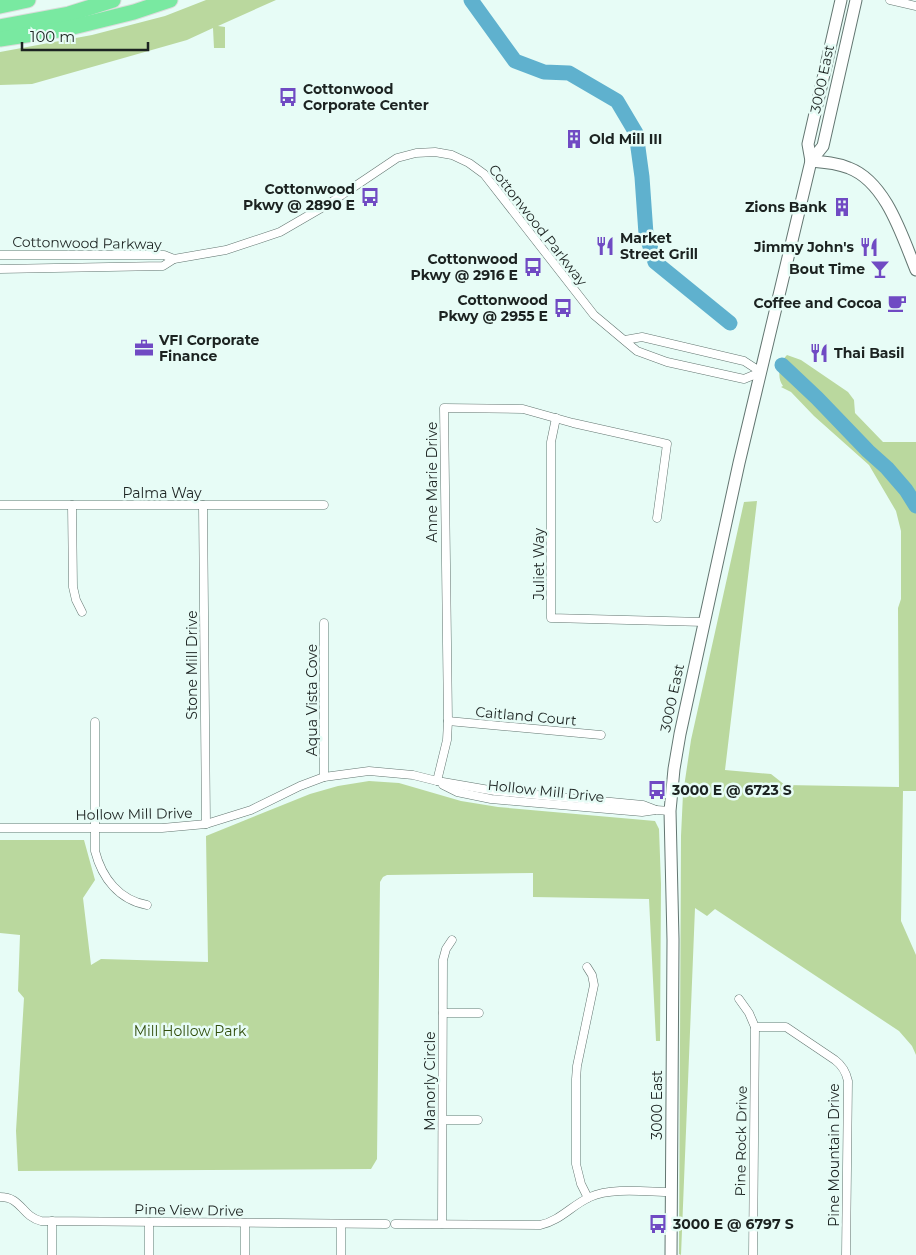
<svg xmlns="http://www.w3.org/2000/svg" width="916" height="1255" font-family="Montserrat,sans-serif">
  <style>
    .green { fill: #bad89e }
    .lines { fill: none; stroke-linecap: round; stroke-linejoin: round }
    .river { stroke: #5fb1ce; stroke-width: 15 }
    .street-casing { stroke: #637671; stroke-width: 9 }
    .secondary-casing { stroke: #637671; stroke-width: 13 }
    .highway-casing { stroke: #dbdcdb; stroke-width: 17 }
    .street { stroke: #fff; stroke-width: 8 }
    .secondary { stroke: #fff; stroke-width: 11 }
    .highway { stroke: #79e9a1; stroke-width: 15 }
    .labels { text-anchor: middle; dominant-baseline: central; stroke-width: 5; stroke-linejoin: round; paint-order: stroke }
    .street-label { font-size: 14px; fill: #1c2321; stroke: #e7fcf6 }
    .poi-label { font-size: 14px; font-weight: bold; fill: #1c2321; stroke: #e7fcf6; text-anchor: start }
    .park-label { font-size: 14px; fill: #314d0b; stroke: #e7fcf6 }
  </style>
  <rect width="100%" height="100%" fill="#e7fcf6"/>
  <!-- green -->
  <g class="green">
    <path d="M206,0h70l-58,26 7,1v21h-11l-1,-20 -26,12 -155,44 -32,1v-33l92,-17 73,-19z"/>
    <path d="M787,355l14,5 47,32 6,8 1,13 28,29h33v349h-13l-2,130 15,34v100l-4,-9 -13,-15 -184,-122 -8,7 -12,-8 -14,347 -2,-1 2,-418 2,-42 8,-54 53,-238 13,-1 -32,269 46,4 14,11 114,2 -1,-179 3,-9v-68l-5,-20 -27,-46 -55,-49 -23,-24 -10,-5 2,-1c-7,-9 -3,-24 4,-31z"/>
    <path d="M369,781l30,2 62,18 37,6 157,14 4,8 2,55 -1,157h-4l-7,-142 -116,-2v-24l-146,2 -4,2 -3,5 -3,277 -6,10 -353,2 -2,-40 8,-133 -6,-7 2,-56 -20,-2v-93h84l11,40 -12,18 8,67 10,-6 107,3 -2,-126 104,-42 28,-8z"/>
  </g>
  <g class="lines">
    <!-- river -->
    <g class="river">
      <path d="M471,0l44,61 29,11 25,1 48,28 19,32 6,44 4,57 9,28 75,61"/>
      <path d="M782,365l35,33 51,53 19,17 19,22 10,16"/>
    </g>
    <!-- street casing -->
    <g class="street-casing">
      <g id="street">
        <path d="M890,0l26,6"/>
        <path d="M0,255h164l10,4 52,-9 54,-18 50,-29 67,-45 19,-5 19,-1 17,3 17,8 15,11 110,141 43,36 30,11 77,17 17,-7"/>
        <path d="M0,269l163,-3 11,-7"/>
        <path d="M625,340l17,-3 102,24 17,11"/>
        <path d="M556,418l-5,24v176l153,4"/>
        <path d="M0,505h324"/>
        <path d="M72,505l1,82 3,13 6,12"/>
        <path d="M203,505l3,319"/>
        <path d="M324,623v154"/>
        <path d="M448,721l153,14"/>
        <path d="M95,722v129c7,27 24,49 52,54"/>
        <path d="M437,781l10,-41 1,-19 -4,-313 79,1 50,14 94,21 -10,74"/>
        <path d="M443,785l14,7 34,7 151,13 14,-2 14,1"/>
        <path d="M0,828h162l44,-4 45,-14 49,-24 24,-9 45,-6 44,4 24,6 58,10 148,14 13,5"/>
        <path d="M587,967l5,8 2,10 -17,81 -1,13v85l5,20 7,14"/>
        <path d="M739,999l10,14 6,14 -2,228"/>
        <path d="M443,1013h36"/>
        <path d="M755,1027h31l49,33c8,6 11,12 13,21l-2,174"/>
        <path d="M443,1120h35"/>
        <path d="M0,1197c22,0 21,19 41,24l345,3"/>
        <path d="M149,1222v33"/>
        <path d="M395,1224l145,1c20,-4 32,-20 50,-28 22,-10 58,-5 81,-5"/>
        <path d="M442,1224l1,-264 3,-11 6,-9"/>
        <path d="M52,1255v-34"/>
        <path d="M245,1255v-32"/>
        <path d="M341,1255v-31"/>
      </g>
    </g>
    <!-- secondary casing -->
    <g class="secondary-casing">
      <g id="secondary">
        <path d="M811,161l12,-15 33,-146"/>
        <path d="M811,161c13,1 26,2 38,7 37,14 53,68 67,102"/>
        <path d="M671,1255l2,-315 -3,-129 4,-42 6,-35 59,-271 72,-302 -3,-17 33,-144"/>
      </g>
    </g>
    <!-- highway casing -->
    <g class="highway-casing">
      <g id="highway">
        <path d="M0,6l28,-6"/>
        <path d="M0,27l69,-13 44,-14"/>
        <path d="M0,39l65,-10 69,-17 36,-12"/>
      </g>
    </g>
    <!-- street -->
    <use href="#street" class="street"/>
    <!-- secondary -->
    <use href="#secondary" class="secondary"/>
    <!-- highway -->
    <use href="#highway" class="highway"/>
  </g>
  <!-- icons -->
  <defs>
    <g id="bus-bare" transform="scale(1.5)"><path d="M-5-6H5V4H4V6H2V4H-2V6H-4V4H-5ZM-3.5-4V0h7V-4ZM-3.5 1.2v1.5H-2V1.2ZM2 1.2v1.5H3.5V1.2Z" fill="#704ac3" stroke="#e7fcf6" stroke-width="2.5" paint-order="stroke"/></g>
    <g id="building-bare" transform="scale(1.5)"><path d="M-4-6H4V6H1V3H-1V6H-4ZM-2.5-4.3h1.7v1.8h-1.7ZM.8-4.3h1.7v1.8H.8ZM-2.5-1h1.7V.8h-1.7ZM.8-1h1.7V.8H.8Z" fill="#704ac3" stroke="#e7fcf6" stroke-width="2.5" paint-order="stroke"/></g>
    <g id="restaurant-bare" transform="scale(1.5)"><path d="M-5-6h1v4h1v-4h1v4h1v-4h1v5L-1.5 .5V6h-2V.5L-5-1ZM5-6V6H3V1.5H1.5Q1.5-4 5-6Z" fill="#704ac3" stroke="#e7fcf6" stroke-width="2.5" paint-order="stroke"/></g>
    <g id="bar-bare" transform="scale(1.5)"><path d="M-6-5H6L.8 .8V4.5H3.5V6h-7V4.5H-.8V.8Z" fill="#704ac3" stroke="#e7fcf6" stroke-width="2.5" paint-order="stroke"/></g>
    <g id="cafe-bare" transform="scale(1.5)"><path d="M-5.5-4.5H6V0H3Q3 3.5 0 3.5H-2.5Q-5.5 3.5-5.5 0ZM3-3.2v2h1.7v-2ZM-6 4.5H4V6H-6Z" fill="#704ac3" stroke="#e7fcf6" stroke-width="2.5" paint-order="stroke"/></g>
    <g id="office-bare" transform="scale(1.5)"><path d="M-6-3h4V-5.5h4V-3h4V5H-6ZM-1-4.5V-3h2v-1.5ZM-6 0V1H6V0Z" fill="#704ac3" stroke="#e7fcf6" stroke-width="2.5" paint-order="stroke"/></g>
  </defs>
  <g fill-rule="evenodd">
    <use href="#bus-bare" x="288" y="97"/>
    <use href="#building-bare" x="574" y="139"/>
    <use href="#bus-bare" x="370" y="197"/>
    <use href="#building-bare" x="842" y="207"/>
    <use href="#restaurant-bare" x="605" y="246"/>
    <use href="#restaurant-bare" x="869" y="247"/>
    <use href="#bus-bare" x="533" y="267"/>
    <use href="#bar-bare" x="880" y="269"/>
    <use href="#cafe-bare" x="897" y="303"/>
    <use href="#bus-bare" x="563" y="308"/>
    <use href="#office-bare" x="144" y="348"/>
    <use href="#restaurant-bare" x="819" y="353"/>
    <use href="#bus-bare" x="657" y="790"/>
    <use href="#bus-bare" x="658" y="1224"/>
  </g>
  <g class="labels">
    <!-- street labels -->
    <g class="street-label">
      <text transform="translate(822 79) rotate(-78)">3000 East</text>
      <text transform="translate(538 225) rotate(52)">Cottonwood Parkway</text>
      <text transform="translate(87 243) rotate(1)">Cottonwood Parkway</text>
      <text transform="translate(432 482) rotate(-90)">Anne Marie Drive</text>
      <text x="162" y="493">Palma Way</text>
      <text transform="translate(539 564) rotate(-90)">Juliet Way</text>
      <text transform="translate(192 665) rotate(-90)">Stone Mill Drive</text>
      <text transform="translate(672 698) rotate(-78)">3000 East</text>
      <text transform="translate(312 700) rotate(-90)">Aqua Vista Cove</text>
      <text transform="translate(526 716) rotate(5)">Caitland Court</text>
      <text transform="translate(546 791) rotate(6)">Hollow Mill Drive</text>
      <text transform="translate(134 814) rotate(-1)">Hollow Mill Drive</text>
      <text transform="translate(430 1081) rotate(-90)">Manorly Circle</text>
      <text transform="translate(657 1105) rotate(-90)">3000 East</text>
      <text transform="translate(741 1141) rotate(-89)">Pine Rock Drive</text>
      <text transform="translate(834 1155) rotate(-90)">Pine Mountain Drive</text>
      <text transform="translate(189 1210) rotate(1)">Pine View Drive</text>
    </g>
    <!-- poi labels -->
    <g class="poi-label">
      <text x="303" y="89">Cottonwood<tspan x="303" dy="16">Corporate Center</tspan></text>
      <text x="589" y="139">Old Mill III</text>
      <text x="355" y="189" text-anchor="end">Cottonwood<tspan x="355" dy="16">Pkwy @ 2890 E</tspan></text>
      <text x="827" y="207" text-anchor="end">Zions Bank</text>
      <text x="620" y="238">Market<tspan x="620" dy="16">Street Grill</tspan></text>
      <text x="854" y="247" text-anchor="end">Jimmy John's</text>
      <text x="518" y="259" text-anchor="end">Cottonwood<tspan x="518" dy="16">Pkwy @ 2916 E</tspan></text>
      <text x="865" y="269" text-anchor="end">Bout Time</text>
      <text x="548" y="300" text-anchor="end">Cottonwood<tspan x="548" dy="16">Pkwy @ 2955 E</tspan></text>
      <text x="882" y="303" text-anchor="end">Coffee and Cocoa</text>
      <text x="159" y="340">VFI Corporate<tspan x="159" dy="16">Finance</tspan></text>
      <text x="834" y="353">Thai Basil</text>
      <text x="672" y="790">3000 E @ 6723 S</text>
      <text x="673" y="1224">3000 E @ 6797 S</text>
    </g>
    <!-- park labels -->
    <g class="park-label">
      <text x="190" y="1031">Mill Hollow Park</text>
    </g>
  </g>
  <!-- scale -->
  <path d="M22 42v8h126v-8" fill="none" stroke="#1c2321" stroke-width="2.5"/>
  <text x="30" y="42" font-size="15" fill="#1c2321" stroke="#e7fcf6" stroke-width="4" paint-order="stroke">100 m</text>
</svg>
